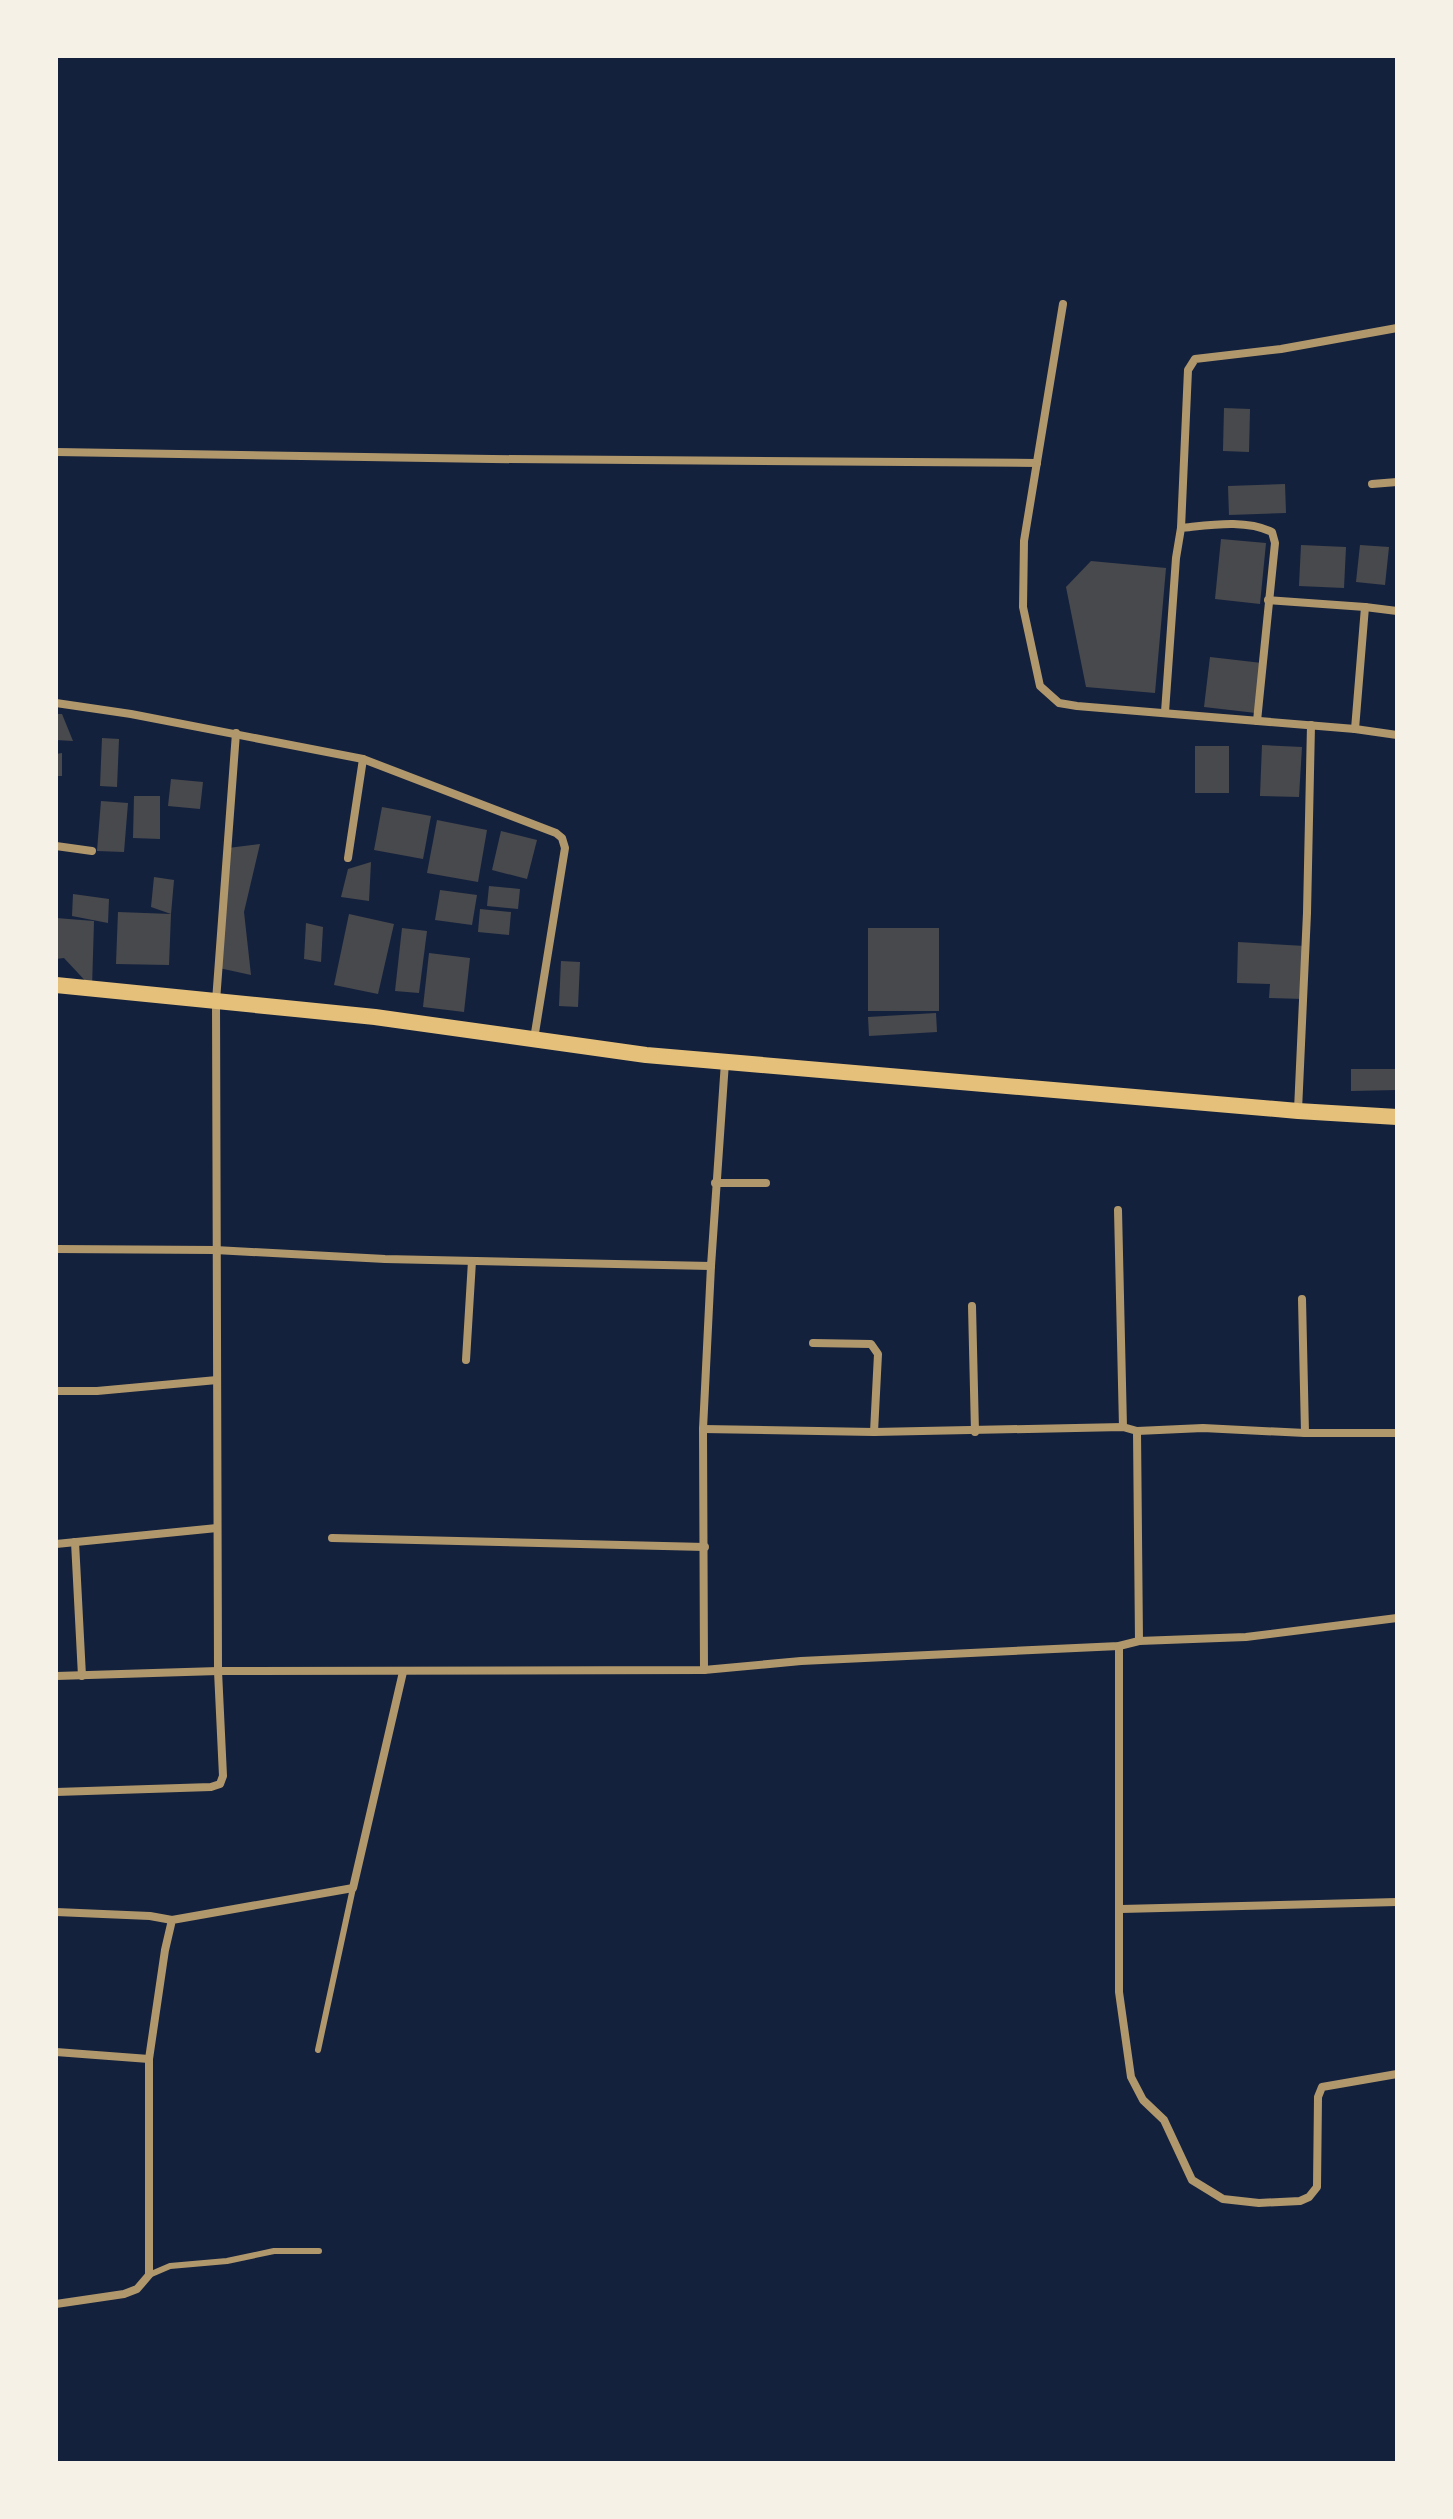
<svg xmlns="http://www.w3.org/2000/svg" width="1453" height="2519" font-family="'Crimson Pro',serif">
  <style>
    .building { fill: #48494c }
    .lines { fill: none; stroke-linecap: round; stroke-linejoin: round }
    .service { stroke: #b1986c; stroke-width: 6 }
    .minor { stroke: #b1986c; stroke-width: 8 }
    .secondary { stroke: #e5c07b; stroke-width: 16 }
  </style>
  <rect width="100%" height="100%" fill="#14213d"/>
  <!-- building -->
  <g class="building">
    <path d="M1224,408l26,1 -1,43 -26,-1z"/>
    <path d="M1285,484l1,29 -57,2 -1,-29z"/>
    <path d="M1221,539l45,4 -6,61 -45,-5z"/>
    <path d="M1301,545l45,2 -2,41 -45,-2z"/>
    <path d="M1360,545l29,2 -4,38 -29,-3z"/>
    <path d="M1091,561l75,7 -11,125 -69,-6 -20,-100z"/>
    <path d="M1210,657l52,6 -6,50 -52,-6z"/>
    <path d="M56,714h6l11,27 -17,-1z"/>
    <path d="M102,738l17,1 -2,48 -17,-1z"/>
    <path d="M1262,745l40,2 -3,50 -39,-1z"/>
    <rect x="1195" y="746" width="34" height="47"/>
    <path d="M62,753v23h-6v-22z"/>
    <path d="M171,779l32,3 -3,27 -32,-3z"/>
    <path d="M134,796h26v43l-27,-1z"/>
    <path d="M101,801l27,2 -4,49 -27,-1z"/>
    <path d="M382,807l49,9 -8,43 -49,-9z"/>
    <path d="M437,820l50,10 -9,52 -51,-9z"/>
    <path d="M501,831l36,9 -10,39 -35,-9z"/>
    <path d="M260,844l-16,68 7,63 -32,-7 9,-120z"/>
    <path d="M371,862l-2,39 -28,-4 7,-28z"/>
    <path d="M154,877l20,3 -3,34 -20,-7z"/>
    <path d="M489,886l31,3 -2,20 -31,-3z"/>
    <path d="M440,890l37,5 -5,30 -37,-5z"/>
    <path d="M73,894l36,5 -1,24 -36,-7z"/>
    <path d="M480,909l31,3 -2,23 -31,-3z"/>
    <path d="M118,912l53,2 -2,51 -53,-1z"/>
    <path d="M349,914l45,10 -16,70 -44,-9z"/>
    <path d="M56,918l38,3 -2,67 -28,-30 -8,1z"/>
    <path d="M306,923l17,4 -2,35 -17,-3z"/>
    <path d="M402,928l25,3 -8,62 -24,-2z"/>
    <rect x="868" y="928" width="71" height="83"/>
    <path d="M1238,942l67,4 -1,53 -35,-1 1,-14 -33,-1z"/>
    <path d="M429,953l41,5 -6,54 -41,-5z"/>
    <path d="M561,961l19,1 -2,45 -19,-1z"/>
    <path d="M936,1013l1,19 -68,4 -1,-19z"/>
    <path d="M1351,1069h46v21l-46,1z"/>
  </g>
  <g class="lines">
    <!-- service -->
    <g class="service">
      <path d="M318,2050l35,-162"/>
      <path d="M149,2275l21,-9 57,-5 47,-10h45"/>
    </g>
    <!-- minor -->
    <g class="minor">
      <path d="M1063,304l-39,237 -1,66 17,79 19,17 18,3 278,23 42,6"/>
      <path d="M56,452l436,7 545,4"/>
      <path d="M1372,484l25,-2"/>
      <path d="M1181,528l7,-158 7,-11 86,-10 116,-21"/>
      <path d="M1268,600l97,7 -10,122"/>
      <path d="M1365,607l32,4"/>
      <path d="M56,703l75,11 232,45 193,74 6,5 3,10 -31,191"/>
      <path d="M1165,712l11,-154 5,-30c30,-3 64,-9 91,4l3,11 -18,178"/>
      <path d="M56,846l36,5"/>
      <path d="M348,858l15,-99"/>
      <path d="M1298,1110l9,-197 4,-188"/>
      <path d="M715,1183h51"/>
      <path d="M1118,1210l5,217"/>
      <path d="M56,1249l159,1 170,9 326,7 14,-204"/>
      <path d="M1302,1299l3,134"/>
      <path d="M972,1306l3,126"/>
      <path d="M813,1343l58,1 7,10 -4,78"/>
      <path d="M466,1360l6,-99"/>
      <path d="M56,1391h41l120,-11"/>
      <path d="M703,1429l171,3 249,-5 14,4 66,-3 102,5h92"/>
      <path d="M1137,1431l2,210"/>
      <path d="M332,1538l373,9"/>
      <path d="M75,1542l7,134"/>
      <path d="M56,1544l161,-16"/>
      <path d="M1119,1646v346l12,85 12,23 21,20 28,60 31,19 36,4 41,-2 9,-4 8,-10 1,-90 4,-10 75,-13"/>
      <path d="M704,1670l-1,-241 8,-163"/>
      <path d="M56,1676l162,-5 486,-1 97,-9 318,-15 20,-5 107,-4 151,-19"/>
      <path d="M56,1792l155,-5 9,-3 3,-8 -5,-105 -2,-670 20,-268"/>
      <path d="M1121,1909l276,-7"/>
      <path d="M56,1912l94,4 22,4"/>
      <path d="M56,2052l93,7 16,-109 7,-30 181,-32 50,-216"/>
      <path d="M56,2304l68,-10 13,-5 12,-14v-216"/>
    </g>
    <!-- secondary -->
    <path class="secondary" d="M56,985l319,32 271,38 652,56 99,6"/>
  </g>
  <!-- border -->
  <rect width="1453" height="2519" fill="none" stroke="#f6f1e7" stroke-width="116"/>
</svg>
